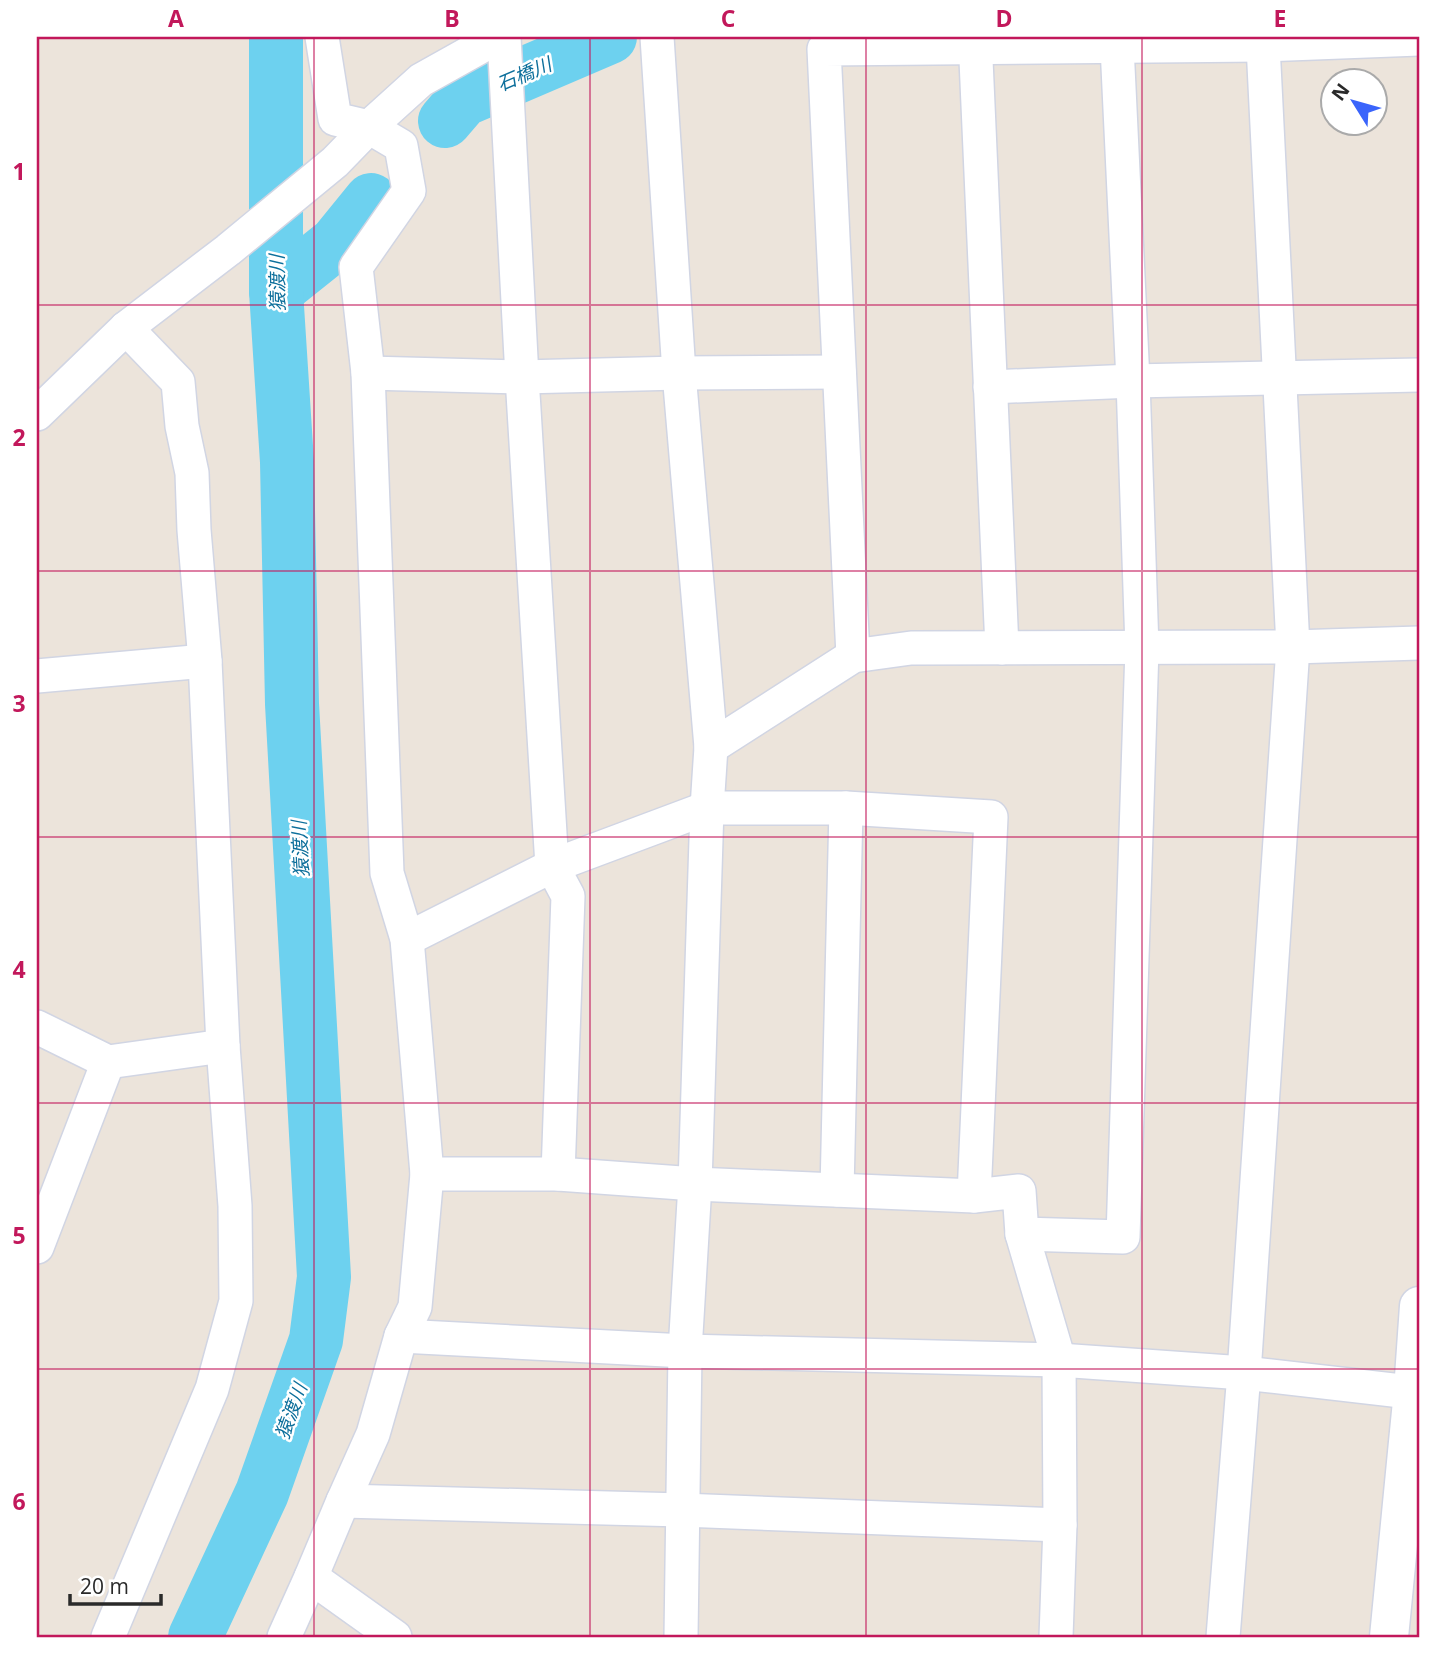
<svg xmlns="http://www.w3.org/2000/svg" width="1456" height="1674" font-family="'Open Sans','Noto Sans JP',sans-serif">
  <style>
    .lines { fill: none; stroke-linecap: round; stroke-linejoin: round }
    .river { stroke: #6dd1ef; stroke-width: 54 }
    .minor-casing { stroke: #d1d5e3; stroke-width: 36 }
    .tertiary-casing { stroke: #d1d5e3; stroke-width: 41 }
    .minor { stroke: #fff; stroke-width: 33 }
    .tertiary { stroke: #fff; stroke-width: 38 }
    .grid { fill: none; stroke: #c2185b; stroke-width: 2; stroke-opacity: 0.55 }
    .labels { text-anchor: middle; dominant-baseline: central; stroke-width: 5; stroke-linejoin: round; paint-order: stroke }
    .water-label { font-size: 19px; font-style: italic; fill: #0d6f9b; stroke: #fff }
    .neatline { fill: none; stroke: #c2185b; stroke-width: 2.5 }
    .grid-label { font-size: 23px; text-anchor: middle; font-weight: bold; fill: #c2185b }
  </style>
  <rect width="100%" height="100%" fill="#ece4db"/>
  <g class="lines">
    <!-- river -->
    <g class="river">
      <path d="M445,121l18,-21 147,-63"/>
      <path d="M276,291l60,-48 35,-43"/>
      <path d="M195,1637l67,-144 54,-153 8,-63 -32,-573 -5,-242 -11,-171v-254"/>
    </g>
    <!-- minor casing -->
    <g class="minor-casing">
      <g id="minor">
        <path d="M504,37l18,340 30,489 16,30 -10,278"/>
        <path d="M657,37l22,336 32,374 -4,61 -12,376 -10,167 -4,286"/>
        <path d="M975,37l27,611"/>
        <path d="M368,373l154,4 157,-4 160,-1"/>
        <path d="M990,387l143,-6 286,-6"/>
        <path d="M37,414l89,-86 102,-78 107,-88 34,-35 52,-47 77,-43"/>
        <path d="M853,656l-29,-607 439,-4 156,-6"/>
        <path d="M37,676l168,-15"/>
        <path d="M711,747l142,-91 58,-8 382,-1 126,-4"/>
        <path d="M407,939l145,-73 155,-58h139l145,9 -17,379"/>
        <path d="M37,1027l71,35 115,-16"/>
        <path d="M427,1174h131l137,10 279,12 45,-5 3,43 37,126 1,165 -4,112"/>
        <path d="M837,1190l9,-382"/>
        <path d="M1022,1234l101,3 19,-589 -9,-267 -16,-335"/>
        <path d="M37,1247l71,-185"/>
        <path d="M401,1336l284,15 374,9 185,13 175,20"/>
        <path d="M343,1501l339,9 378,15"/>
        <path d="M311,1577l84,60"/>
        <path d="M108,1637l104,-248 24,-88 -1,-95 -12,-160 -18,-385 -11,-131 -2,-57 -10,-47 -4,-44 -52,-54"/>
        <path d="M284,1637l27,-60 32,-76 30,-67 28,-98 14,-29 12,-133 -20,-235 -20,-66 -19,-500 -12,-106 53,-76 -8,-45 -32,-19 -34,-8 -13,-82"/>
        <path d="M1223,1637l21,-264 49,-726 -30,-602"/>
      </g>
    </g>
    <!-- tertiary casing -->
    <g class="tertiary-casing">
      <path id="tertiary" d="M1389,1637l24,-246 6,-85"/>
    </g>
    <!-- minor -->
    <use href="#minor" class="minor"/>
    <!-- tertiary -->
    <use href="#tertiary" class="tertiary"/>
  </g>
  <!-- grid -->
  <path class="grid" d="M314,37v1600M590,37v1600M866,37v1600M1142,37v1600M37,305h1382M37,571h1382M37,837h1382M37,1103h1382M37,1369h1382"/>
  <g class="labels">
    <!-- water labels -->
    <g class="water-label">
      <text transform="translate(524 74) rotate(-23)">石橋川</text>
      <text transform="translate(277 283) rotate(-91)">猿渡川</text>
      <text transform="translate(300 849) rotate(-93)">猿渡川</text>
      <text transform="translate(291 1411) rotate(-70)">猿渡川</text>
    </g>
  </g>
  <!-- border -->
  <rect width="1456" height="1674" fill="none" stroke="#ffffff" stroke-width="77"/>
  <!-- north arrow -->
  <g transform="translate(1354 102) rotate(307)"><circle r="33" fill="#ffffff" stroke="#aaaaaa" stroke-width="2"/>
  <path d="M0-5L12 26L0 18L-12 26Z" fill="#3a64fb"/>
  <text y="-10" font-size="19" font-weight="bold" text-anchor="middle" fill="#2a2a2a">N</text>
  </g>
  <!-- scale -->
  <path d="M70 1594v10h91v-10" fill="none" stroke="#2a2a2a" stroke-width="3.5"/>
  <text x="80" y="1594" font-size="21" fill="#2a2a2a" stroke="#ffffff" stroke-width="5" paint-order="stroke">20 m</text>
  <rect x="38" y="38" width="1380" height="1598" class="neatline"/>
  <g class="grid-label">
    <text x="176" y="27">A</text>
    <text x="452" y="27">B</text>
    <text x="728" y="27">C</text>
    <text x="1004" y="27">D</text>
    <text x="1280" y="27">E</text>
    <text x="19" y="180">1</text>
    <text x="19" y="446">2</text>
    <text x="19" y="712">3</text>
    <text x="19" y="978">4</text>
    <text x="19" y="1244">5</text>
    <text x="19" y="1510">6</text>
  </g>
</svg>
